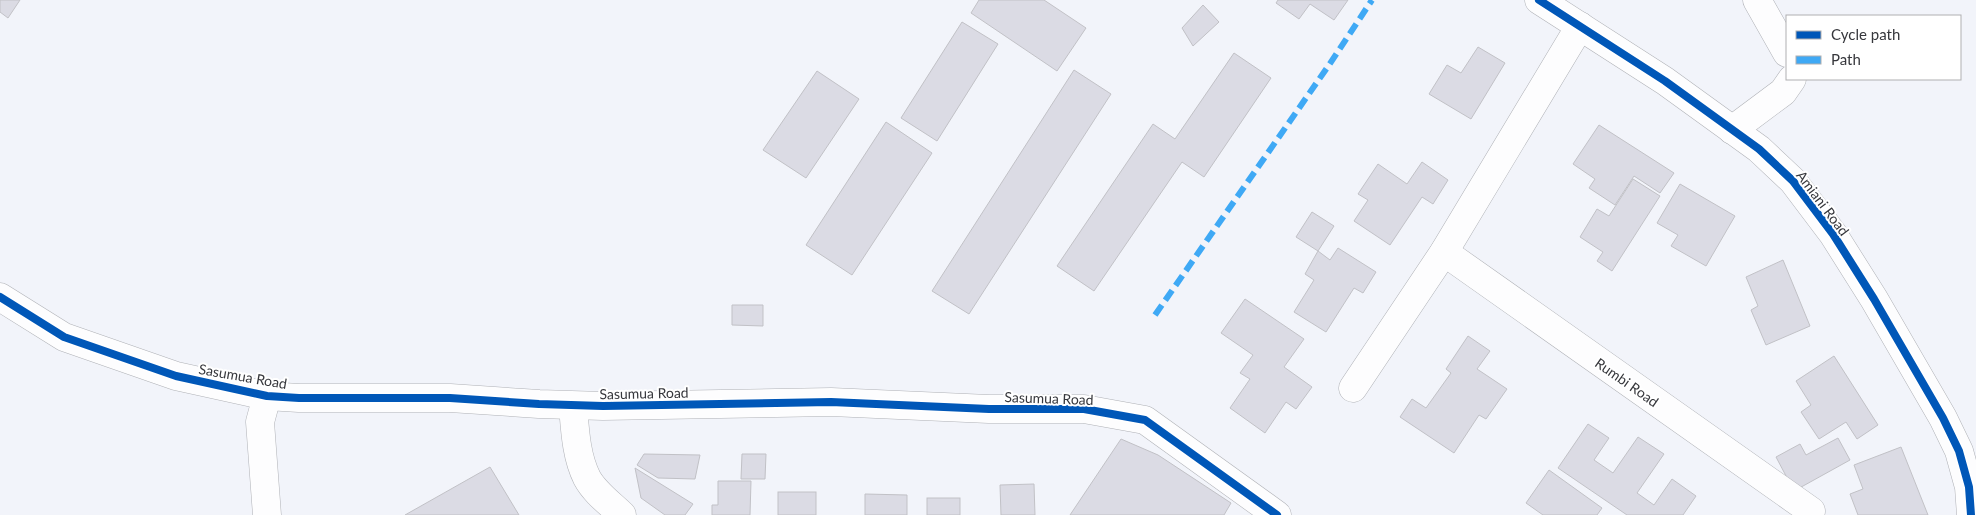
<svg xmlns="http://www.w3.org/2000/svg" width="1976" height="515" font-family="Lato,sans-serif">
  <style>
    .building { fill: #dbdbe4; stroke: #c1c1c6 }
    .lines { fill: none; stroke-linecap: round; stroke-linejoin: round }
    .minor-casing { stroke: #afb1b6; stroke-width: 29 }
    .minor { stroke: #fdfdfe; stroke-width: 28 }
    .quiet { stroke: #3fa9f5; stroke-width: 6; stroke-dasharray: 12 6; stroke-linecap: butt }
    .cycleway-casing { stroke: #fff; stroke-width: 11 }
    .cycleway { stroke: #0057b8; stroke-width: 8 }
    .labels { text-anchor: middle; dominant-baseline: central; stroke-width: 4; stroke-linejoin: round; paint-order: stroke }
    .street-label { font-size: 14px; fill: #36373c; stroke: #fff }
  </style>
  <rect width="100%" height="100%" fill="#f2f4fa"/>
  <!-- building -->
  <g class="building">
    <path d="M0,0h20l-12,18 -8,-6z"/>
    <path d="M979,0h65l42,28 -29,43 -86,-58z"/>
    <path d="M1278,0h70l-14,20 -24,-16 -11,15 -23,-16z"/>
    <path d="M1203,5l16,17 -26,24 -11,-18z"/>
    <path d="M962,22l36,22 -61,97 -36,-23z"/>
    <path d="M1478,47l27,16 -34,56 -42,-25 18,-29 14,8z"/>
    <path d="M1234,53l37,25 -67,99 -22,-15 -88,129 -37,-25 96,-142 22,15z"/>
    <path d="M1074,70l37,24 -142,220 -37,-23z"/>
    <path d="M817,71l42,28 -53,79 -43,-28z"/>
    <path d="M886,122l46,31 -80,122 -46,-30z"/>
    <path d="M1599,125l75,48 -14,20 -26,-17 -19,29 -26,-17 6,-9 -22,-15z"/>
    <path d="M1422,162l26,18 -15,24 -11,-7 -32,48 -36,-24 14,-21 -10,-6 20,-30 29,20z"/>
    <path d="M1633,179l27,17 -48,75 -15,-10 6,-9 -23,-15 17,-28 12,7z"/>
    <path d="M1680,184l55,32 -29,50 -35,-20 7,-11 -21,-12z"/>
    <path d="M1312,212l22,14 -16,25 -22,-14z"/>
    <path d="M1338,248l38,24 -13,21 -9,-5 -28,44 -32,-20 20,-32 -9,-6 13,-23 12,9z"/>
    <path d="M1783,260l27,66 -44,19 -15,-35 7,-4 -12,-29z"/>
    <path d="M1245,299l59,40 -20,28 28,20 -16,22 -10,-7 -21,31 -35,-25 20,-29 -10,-6 13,-18 -32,-22z"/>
    <path d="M732,305h31v21l-31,-1z"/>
    <path d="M1468,336l22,15 -13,18 30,20 -21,30 -7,-4 -25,38 -54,-36 12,-18 14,9 25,-35 -5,-4z"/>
    <path d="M1834,356l44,69 -21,14 -11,-17 -27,17 -18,-27 10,-7 -15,-24z"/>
    <path d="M1588,424l21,14 -15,22 19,13 25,-36 26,17 -27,39 17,12 18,-26 24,17 -13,19h-56l-69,-47z"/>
    <path d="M1838,438l12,22 -56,31 -18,-34 24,-13 6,11z"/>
    <path d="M1121,439l37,16 73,48 -7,12h-154z"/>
    <path d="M1901,447l27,68h-70l-8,-21 13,-5 -9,-24z"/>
    <path d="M644,454l56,1 -5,24 -37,-1 -21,-13z"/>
    <path d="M742,454h24l-1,25h-24z"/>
    <path d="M490,467l29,48h-114z"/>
    <path d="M635,468l58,36 -8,11h-20l-24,-17z"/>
    <path d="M1549,470l53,38 -5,7h-54l-17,-12z"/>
    <path d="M718,481h33l-1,34h-38v-10h6z"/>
    <path d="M1034,484l1,31h-34l-1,-30z"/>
    <rect x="778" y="492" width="38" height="23"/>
    <path d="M865,494l42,1v20h-42z"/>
    <rect x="927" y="498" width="33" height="17"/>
  </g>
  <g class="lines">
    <!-- minor casing -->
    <g class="minor-casing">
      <g id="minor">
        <path d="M1539,0l126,81 94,68 34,32 40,53 41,65 69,119 16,33 10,36 2,28"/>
        <path d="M1757,0l30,53"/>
        <path d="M1732,130l51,-38 9,-13"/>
        <path d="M1444,252l367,259"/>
        <path d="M0,297l64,40 112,39 91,20 32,2h151l89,6 64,2 228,-4 158,7h95l61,11 132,95"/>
        <path d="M1353,388l91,-136 136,-226"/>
        <path d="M267,396l-7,26 7,93"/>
        <path d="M573,406c2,24 3,50 14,72 8,15 24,26 35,37"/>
      </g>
    </g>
    <!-- minor -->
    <use href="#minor" class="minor"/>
    <!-- quiet -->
    <path class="quiet" d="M1155,315l174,-250 43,-65"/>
    <!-- cycleway casing -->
    <g class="cycleway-casing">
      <g id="cycleway">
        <path d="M1539,0l126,81 94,68 34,32 40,53 41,65 69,119 16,33 10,36 2,28"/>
        <path d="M0,297l64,40 112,39 91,20 32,2h151l89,6 64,2 228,-4 158,7h95l61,11 132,95"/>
      </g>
    </g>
    <!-- cycleway -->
    <use href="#cycleway" class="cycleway"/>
  </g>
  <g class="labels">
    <!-- street labels -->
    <g class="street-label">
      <text transform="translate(1823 203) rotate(53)">Amiani Road</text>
      <text transform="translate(243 376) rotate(10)">Sasumua Road</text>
      <text transform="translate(1627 382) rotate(35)">Rumbi Road</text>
      <text transform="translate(644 393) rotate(-1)">Sasumua Road</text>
      <text transform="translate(1049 398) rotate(2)">Sasumua Road</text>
    </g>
  </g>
  <!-- legend -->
  <rect x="1786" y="15" width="175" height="65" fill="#ffffff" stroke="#afafb1"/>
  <rect x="1796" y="31" width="25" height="8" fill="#0057b8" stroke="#afafb1"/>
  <text x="1831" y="40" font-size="15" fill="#36373c">Cycle path</text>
  <rect x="1796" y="56" width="25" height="8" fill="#3fa9f5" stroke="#afafb1"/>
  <text x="1831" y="65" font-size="15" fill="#36373c">Path</text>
</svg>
